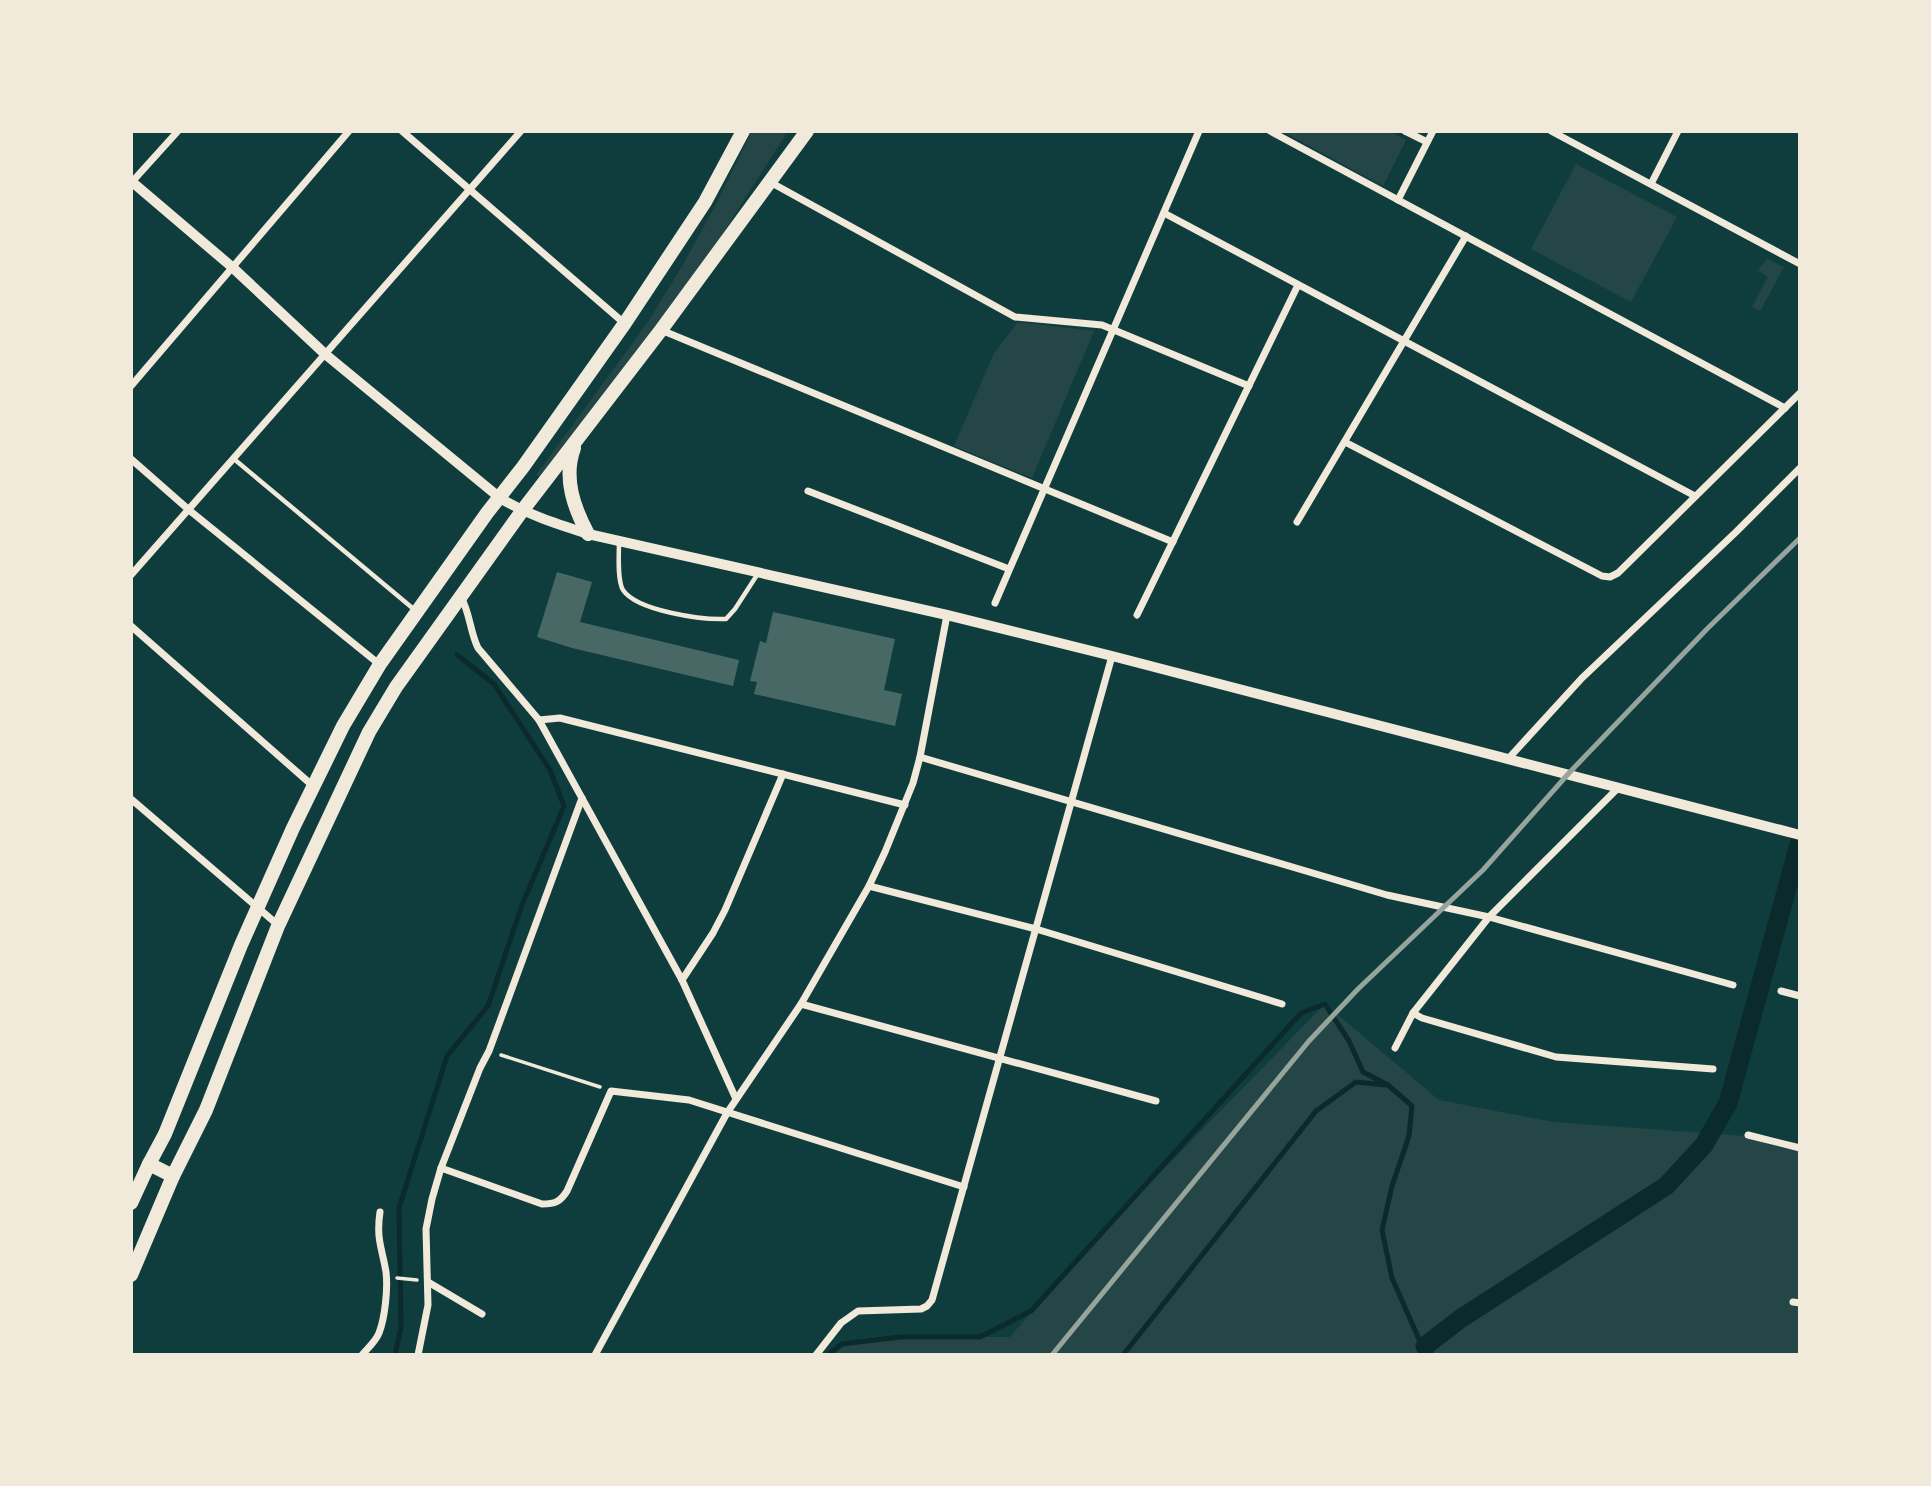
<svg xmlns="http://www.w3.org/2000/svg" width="1931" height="1486" font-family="'Fira Sans',sans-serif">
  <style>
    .green { fill: #244646 }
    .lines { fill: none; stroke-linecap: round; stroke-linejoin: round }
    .stream { stroke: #0a2a2b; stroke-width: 5 }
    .canal { stroke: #0a2a2b; stroke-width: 19 }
    .building { fill: #486865 }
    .path { stroke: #f1e9da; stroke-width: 3.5 }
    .service { stroke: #f1e9da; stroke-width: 4.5 }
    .minor { stroke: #f1e9da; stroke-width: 7 }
    .tertiary { stroke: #f1e9da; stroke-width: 10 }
    .primary { stroke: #f1e9da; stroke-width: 14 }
    .rail { stroke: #97a49c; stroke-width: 5 }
  </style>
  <rect width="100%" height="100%" fill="#0f3d3e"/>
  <!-- green -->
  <g class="green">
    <path d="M752,131h34l-2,6 -69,109 -174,232 -5,-3 112,-153 36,-59 31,-57z"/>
    <path d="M1282,131h107l17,9 -23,46z"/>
    <path d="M1576,164l101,53 -46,85 -100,-53z"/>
    <path d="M1767,259l17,8 -24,44 -8,-4 16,-30 -10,-7z"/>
    <path d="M1018,322l76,9 -62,147 -78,-32 40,-93z"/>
    <path d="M1325,1004l114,96 115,22 191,14 55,12v207h-968l10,-11 58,-7h110l89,-102z"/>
  </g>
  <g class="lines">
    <!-- stream -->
    <g class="stream">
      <path d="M395,1355l6,-28 -2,-119 48,-152 41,-50 34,-101 42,-99 -14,-36 -56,-86 -37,-29"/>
      <path d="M828,1355l14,-11 58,-7h80l51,-26 270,-298 24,-9 24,37 14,31 25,13 24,21 -3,30 -17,50 -10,44 10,48 26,59 14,18"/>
      <path d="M1123,1355l193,-244 40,-29 29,3"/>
    </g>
    <!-- canal -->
    <path class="canal" d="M1425,1346l35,-27 206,-133 38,-41 24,-42 72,-262"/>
  </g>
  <!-- building -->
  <g class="building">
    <path d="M557,572l35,10 -12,40 159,38 -6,26 -161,-38 -35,-11z"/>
    <path d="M773,612l122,27 -11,51 18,4 -7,32 -141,-32 3,-12 -7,-1 10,-40 6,2z"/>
  </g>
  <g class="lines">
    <!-- path -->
    <g class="path">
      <path d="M501,1055l99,32"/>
      <path d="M397,1278l20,2"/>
    </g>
    <!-- service -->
    <g class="service">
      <path d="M234,459l182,152"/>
      <path d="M619,542c0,12 -2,38 4,48 14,21 79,30 103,29l9,-10 22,-34"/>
    </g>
    <!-- minor -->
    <g class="minor">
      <path d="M402,131l222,192"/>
      <path d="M1270,131l515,277"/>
      <path d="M1405,131l22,11"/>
      <path d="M1551,131l249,133"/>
      <path d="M770,182l245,135 87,8 147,61"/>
      <path d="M131,183l47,-52"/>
      <path d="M1651,184l27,-53"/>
      <path d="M1398,200l35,-69"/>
      <path d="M1164,213l531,283"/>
      <path d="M661,330l512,212"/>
      <path d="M131,386l218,-255"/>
      <path d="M1345,442l257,134 8,1 8,-4 182,-180"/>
      <path d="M131,459l58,51 190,154"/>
      <path d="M808,491l201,78"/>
      <path d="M1297,522l169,-286"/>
      <path d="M131,575l390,-444"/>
      <path d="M461,597c9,16 9,35 17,51l61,72 143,260 54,119"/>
      <path d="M995,603l204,-472"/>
      <path d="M1137,615l161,-330"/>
      <path d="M131,626l182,160"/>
      <path d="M539,720l21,-2 345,87"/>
      <path d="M920,757l467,138 102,22 244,68"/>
      <path d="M1508,759l74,-81 154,-146 64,-64"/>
      <path d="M131,799l147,126"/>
      <path d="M869,886l167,43 246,75"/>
      <path d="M682,980l31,-47 12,-23 58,-136"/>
      <path d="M1781,991l19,5"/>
      <path d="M801,1004l355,97"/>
      <path d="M1413,1013l9,5 134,39 157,12"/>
      <path d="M1395,1048l18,-35 76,-96 129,-129"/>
      <path d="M1748,1135l52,13"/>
      <path d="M441,1168l101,36c13,0 18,-2 25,-13l44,-100 78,9 275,87"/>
      <path d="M428,1282l54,32"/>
      <path d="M1793,1302l7,1"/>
      <path d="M362,1355c6,-7 14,-14 17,-22 6,-15 9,-45 7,-61 -4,-24 -10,-33 -6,-60"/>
      <path d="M418,1355l10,-50 -2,-76 6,-30 9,-31 39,-100 9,-17 93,-253"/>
      <path d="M595,1355l132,-242 74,-109 68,-118 16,-34 28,-69 7,-26 27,-142"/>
      <path d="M816,1355l25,-32 17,-12 63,-2 6,-3 5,-6 180,-644"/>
    </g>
    <!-- tertiary -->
    <path class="tertiary" d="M131,181l101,86 93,87 175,144c28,17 57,26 88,36l359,81 165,41 688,179"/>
    <!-- primary -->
    <g class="primary">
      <path d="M574,448c-11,30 0,60 14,86"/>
      <path d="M149,1164l24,12"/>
      <path d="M131,1203l18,-39 16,-30 76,-189 52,-117 50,-102 37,-62 107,-151 36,-46 102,-144 80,-121 38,-71"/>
      <path d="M131,1275l42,-99 33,-66 72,-184 91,-194 27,-45 126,-176 139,-181 146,-199"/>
    </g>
    <!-- rail -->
    <path class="rail" d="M1052,1355l257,-314 49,-52 125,-119 86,-97 138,-144 93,-91"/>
  </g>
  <!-- border -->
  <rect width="1931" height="1486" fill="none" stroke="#f1e9da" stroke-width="266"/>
</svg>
